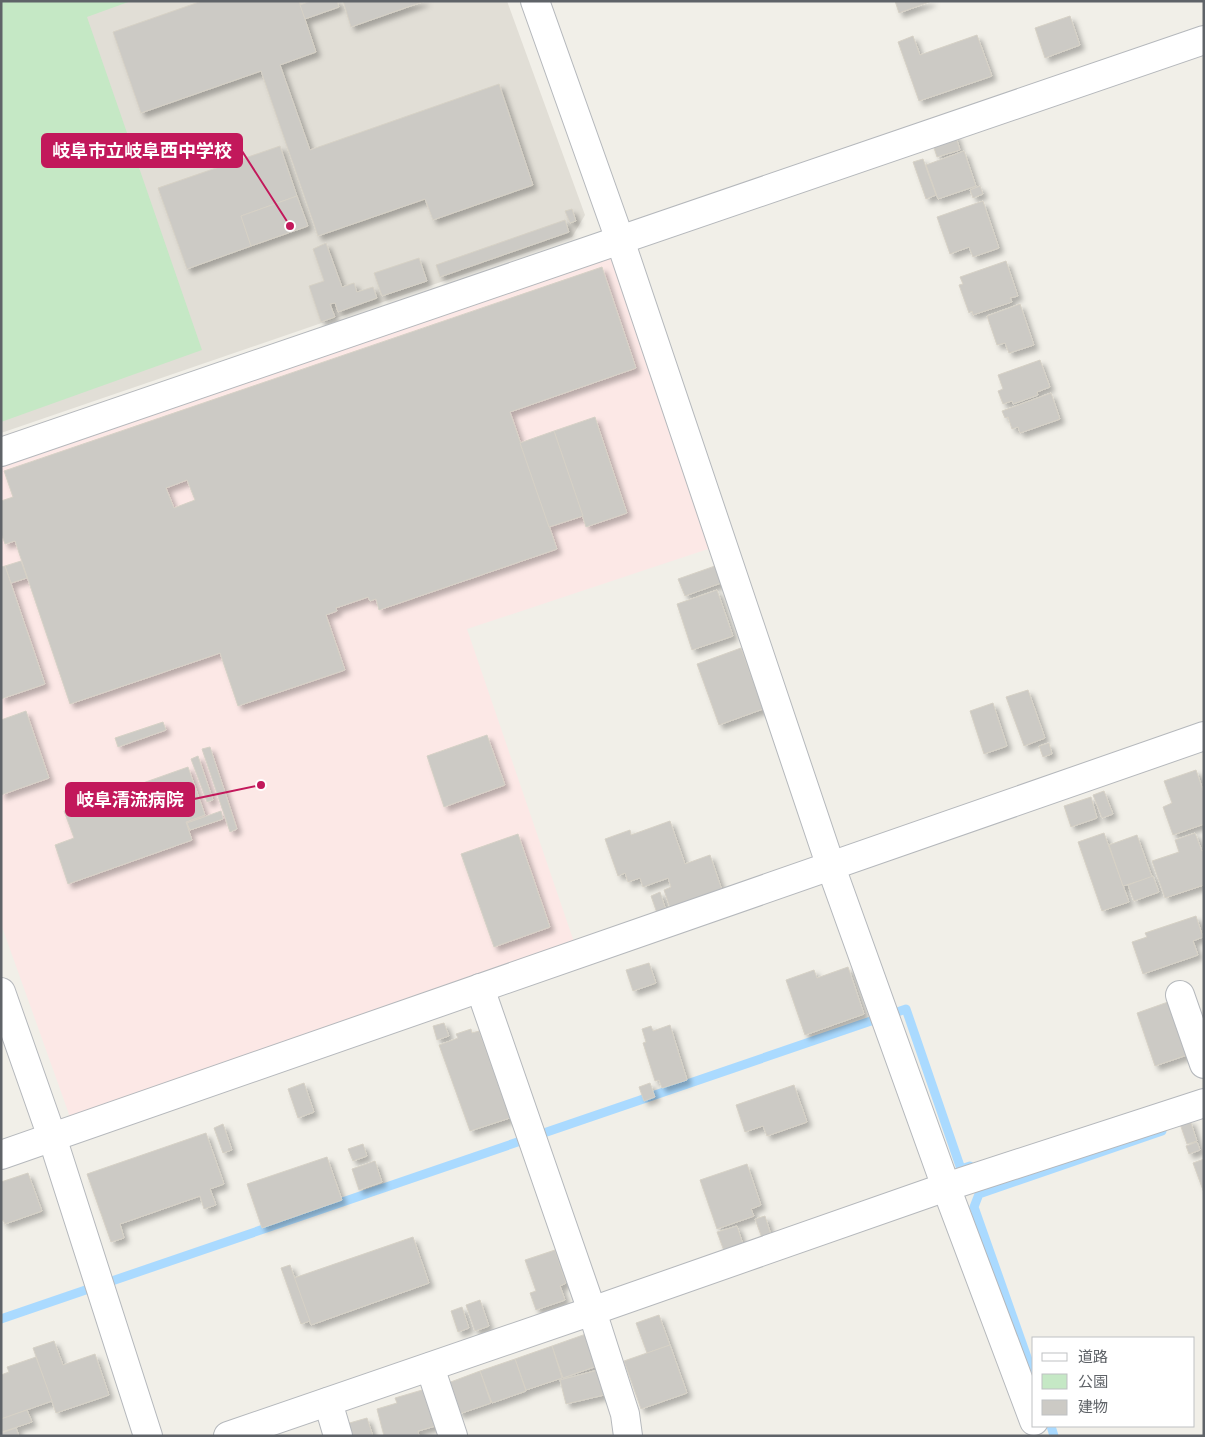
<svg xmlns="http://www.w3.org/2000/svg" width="1205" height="1437" font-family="'Sofia Sans Condensed','Noto Sans JP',sans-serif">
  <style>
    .education { fill: #e1ded6 }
    .medical { fill: #fce8e6 }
    .green { fill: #c5e8c5 }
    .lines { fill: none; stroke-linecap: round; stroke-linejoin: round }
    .stream { stroke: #aadaff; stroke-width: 9 }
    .building { fill: #cccac5; stroke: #d6d1c6; fill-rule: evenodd; filter: url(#shadow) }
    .street-casing { stroke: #b5b8bc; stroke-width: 30 }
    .street { stroke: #fff; stroke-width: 28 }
    .leader { fill: none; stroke: #c2185b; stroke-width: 2 }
    .callout-dot { fill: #c2185b; stroke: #fff; stroke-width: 2 }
    .callout { fill: #c2185b; stroke: #c2185b; stroke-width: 2 }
    .callout-label { font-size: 18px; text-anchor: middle; font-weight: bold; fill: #fff }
  </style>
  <defs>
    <filter id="shadow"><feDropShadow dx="4.5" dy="4.5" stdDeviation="2.5" flood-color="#0004"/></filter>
  </defs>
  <rect width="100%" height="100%" fill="#f1efe8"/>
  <!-- education -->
  <path class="education" d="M1,1h506l78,214 -13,22 -571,196z"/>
  <!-- medical -->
  <path class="medical" d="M611,257l100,291 -244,81 108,316 -505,172 -69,-193v-461z"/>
  <!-- green -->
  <path class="green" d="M1,1h130l-44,16 115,333 -201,72z"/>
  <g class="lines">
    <!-- stream -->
    <g class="stream">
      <path d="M1,1319l905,-310 55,160 9,-3"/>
      <path d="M1034,1377l-60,-170 5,-13 183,-63"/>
      <path d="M1051,1426l3,10"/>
    </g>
  </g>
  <!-- building -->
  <g class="building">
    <path d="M202,1h97l17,51 -36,13 30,85 189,-66 34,101 -100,35 -8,-21 -107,37 -57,-165 -120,42 -28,-81z"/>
    <path d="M311,1h26l2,6 -34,12 -5,-14z"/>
    <path d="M343,1h82l-74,26z"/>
    <path d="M895,1h37l-33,12z"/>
    <path d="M1070,16l10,29 -35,13 -10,-30z"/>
    <path d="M977,35l15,41 -73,25 -21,-59 15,-6 7,19z"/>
    <path d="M955,134l5,16 -23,7 -5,-15z"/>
    <path d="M280,146l17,50 -56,20 10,30 -64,23 -29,-81z"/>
    <path d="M964,151l12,35 -38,13 -12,-34z"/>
    <path d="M923,159l13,36 -10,4 -13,-37z"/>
    <path d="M980,186l3,8 -10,4 -3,-8z"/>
    <path d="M297,196l11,30 -57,20 -10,-30z"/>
    <path d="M983,201l16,47 -26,9 -4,-10 -19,7 -13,-37z"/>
    <path d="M572,209l4,12 -6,2 -5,-12z"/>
    <path d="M565,220l4,12 -129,45 -4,-12z"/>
    <path d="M326,243l16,44 12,-4 3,9 16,-5 4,11 -39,14 -3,-9 -5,1 5,13 -14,5 -12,-36 15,-5 -11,-32z"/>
    <path d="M419,258l8,23 -45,15 -8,-23z"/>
    <path d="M1006,261l12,35 -8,2 2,4 -39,13 -1,-4 -3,2 -10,-28 4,-1 -3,-7z"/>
    <path d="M602,267l34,101 -126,44 47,137 -178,61 -3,-11 -6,2 -2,-4 -32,11 1,3 -11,4 19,55 -107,36 -18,-53 -150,51 -55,-163 -10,3 -4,-11v-32l12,-4 -9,-26zM187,480l8,20 -21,8 -8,-20z"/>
    <path d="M1020,304l14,41 -25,8 -4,-10 -8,2 -10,-29z"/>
    <path d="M1040,360l10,27 -13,5 1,3 -25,9 -1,-3 -9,3 -5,-13 5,-2 -5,-14z"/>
    <path d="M1051,393l9,26 -40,14 -2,-6 -6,2 -4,-12 -3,1 -3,-7z"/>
    <path d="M595,417l32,96 -41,14 -32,-96z"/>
    <path d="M554,431l29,85 -34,11 -29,-84z"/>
    <path d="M21,561l6,17 -16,5 -6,-17z"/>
    <path d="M5,566l40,118 -44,15v-132z"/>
    <path d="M715,566l6,17 -36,13 -7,-17z"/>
    <path d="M717,590l16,46 -41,14 -15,-46z"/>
    <path d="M741,648l22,61 -44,16 -22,-61z"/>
    <path d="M1028,690l17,48 -21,8 -18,-49z"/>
    <path d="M993,703l14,43 -23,8 -14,-43z"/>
    <path d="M26,711l23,67 -48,17v-75z"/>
    <path d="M163,722l3,8 -48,17 -3,-9z"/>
    <path d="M487,735l18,50 -61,22 -17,-51z"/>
    <path d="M1049,743l3,11 -9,3 -4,-11z"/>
    <path d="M210,747l27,82 -7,3 -28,-83z"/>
    <path d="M198,756l15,44 -6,2 -16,-43z"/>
    <path d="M188,767l17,48 -19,7 6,18 -124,44 -13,-39 19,-7 -10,-27z"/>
    <path d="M1196,770l8,23v31l-31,11 -10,-28 9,-4 -8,-22z"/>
    <path d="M1104,791l9,23 -11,4 -9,-23z"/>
    <path d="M1091,797l6,21 -26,9 -7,-21z"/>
    <path d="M221,811l2,8 -33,11 -3,-7z"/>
    <path d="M670,821l15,43 25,-9 12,35 -52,18 -6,-18 7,-3 -3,-9 -25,9 -3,-9 -12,4 -3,-9 -7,3 -13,-37 25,-9 1,5z"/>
    <path d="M1104,833l25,69 -27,9 -24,-69z"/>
    <path d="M1195,833l7,18 2,-1v35l-39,13 -13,-37 27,-9 -4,-12z"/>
    <path d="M518,834l32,93 -56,20 -33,-93z"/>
    <path d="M1137,835l15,42 -29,9 -14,-41z"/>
    <path d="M1153,876l6,16 -25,9 -6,-16z"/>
    <path d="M660,892l6,18 -9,3 -6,-17z"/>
    <path d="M1196,916l7,21 -10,4 5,14 -55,19 -11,-32 15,-5 -2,-4z"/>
    <path d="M649,963l7,20 -23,8 -7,-21z"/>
    <path d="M848,967l16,47 -59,21 -19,-55 28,-10 3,8z"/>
    <path d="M1168,1002l19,53 -32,11 -18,-53z"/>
    <path d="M444,1023l5,13 -12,4 -4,-14z"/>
    <path d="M670,1025l17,55 -25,8 -3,-8 -4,1 -12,-38 3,-1 -4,-13 9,-3 2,5z"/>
    <path d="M471,1029l1,4 7,-2 31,87 -40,13 -31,-86 19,-7 -2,-4z"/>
    <path d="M304,1083l10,29 -16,6 -10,-29z"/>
    <path d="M650,1083l5,14 -11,4 -5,-14z"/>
    <path d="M794,1085l13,37 -40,14 -4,-10 -18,6 -9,-27z"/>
    <path d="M1190,1120l7,21 -10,3 -7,-20z"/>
    <path d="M223,1124l9,26 -9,3 -9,-25z"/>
    <path d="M206,1133l18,51 -14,5 6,16 -12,4 -4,-13 -80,28 4,14 -13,4 -24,-68z"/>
    <path d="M1197,1142l3,8 -11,4 -3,-8z"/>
    <path d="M363,1144l4,12 -14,5 -5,-12z"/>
    <path d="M327,1157l15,43 -80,28 -15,-44z"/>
    <path d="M1204,1159v34l-11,-30z"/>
    <path d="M375,1161l7,21 -23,8 -7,-21z"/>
    <path d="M747,1164l14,41 -10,4 3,7 -37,13 -17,-49z"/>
    <path d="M28,1173l14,38 -37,13 -2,-4 -2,1v-39z"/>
    <path d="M765,1216l6,19 -9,3 -7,-19z"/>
    <path d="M737,1226l6,18 -19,7 -7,-19z"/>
    <path d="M413,1237l16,46 -118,42 -17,-47z"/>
    <path d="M555,1250l11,33 -6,3 5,14 -29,10 -6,-17 6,-2 -11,-31z"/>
    <path d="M290,1265l20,56 -9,3 -20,-56z"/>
    <path d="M480,1300l9,26 -14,5 -9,-26z"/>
    <path d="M462,1307l7,21 -11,4 -7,-21z"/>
    <path d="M659,1315l11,30 -23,8 -11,-30z"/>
    <path d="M586,1334l11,32 -34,12 -11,-32z"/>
    <path d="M54,1341l9,24 32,-11 14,41 -53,18 -23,-65z"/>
    <path d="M670,1345l17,48 -46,16 -17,-48z"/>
    <path d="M552,1346l10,32 -36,12 -11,-31z"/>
    <path d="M36,1357l16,44 -51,18v-44l8,-3 -2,-5z"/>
    <path d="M515,1359l11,32 -34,12 -12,-32z"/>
    <path d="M598,1370l6,25 -38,9 -6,-24z"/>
    <path d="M480,1371l11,32 -32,11 -11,-31z"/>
    <path d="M429,1388l10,37 -21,6 1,5h-35l-7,-27 20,-6 -2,-5z"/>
    <path d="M27,1410l5,12 -30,10 -1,-13z"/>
    <path d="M367,1418l6,18h-23l-4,-12z"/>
    <path d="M16,1428l3,8h-18v-3z"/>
  </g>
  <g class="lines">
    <!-- street casing -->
    <g class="street-casing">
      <g id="street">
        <path d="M535,1l85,239 211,627 115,320 88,234"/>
        <path d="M1,452l1203,-412"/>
        <path d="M480,988l112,323 33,103 3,22"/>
        <path d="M1,992l51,145 96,299"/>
        <path d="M1180,995l24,69"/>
        <path d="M1,1155l1203,-419"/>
        <path d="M430,1367l23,69"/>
        <path d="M328,1402l10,34"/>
        <path d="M228,1436l364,-125 354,-124 258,-84"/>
      </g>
    </g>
    <!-- street -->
    <use href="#street" class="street"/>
  </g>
  <!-- callouts -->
  <path class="leader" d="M290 226L242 151M261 785L194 799"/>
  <g class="callout-dot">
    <circle cx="290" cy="226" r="5"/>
    <circle cx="261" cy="785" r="5"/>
  </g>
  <g class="callout">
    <rect x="42" y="134" width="200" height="33" rx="5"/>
    <rect x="66" y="783" width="128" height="33" rx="5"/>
  </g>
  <g class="callout-label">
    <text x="142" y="157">岐阜市立岐阜西中学校</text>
    <text x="130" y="806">岐阜清流病院</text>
  </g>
  <!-- border -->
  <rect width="1205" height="1437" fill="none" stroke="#5f6368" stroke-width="5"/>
  <!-- legend -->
  <rect x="1032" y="1337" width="162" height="90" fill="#ffffff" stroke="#bfc1c3"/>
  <rect x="1042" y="1353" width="25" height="8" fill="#ffffff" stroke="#bfc1c3"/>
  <text x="1078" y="1362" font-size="15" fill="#5f6368">道路</text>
  <rect x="1042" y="1374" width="25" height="15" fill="#c5e8c5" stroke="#bfc1c3"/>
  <text x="1078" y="1387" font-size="15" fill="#5f6368">公園</text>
  <rect x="1042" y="1400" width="25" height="15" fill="#cccac5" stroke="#bfc1c3"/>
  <text x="1078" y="1412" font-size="15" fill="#5f6368">建物</text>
</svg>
